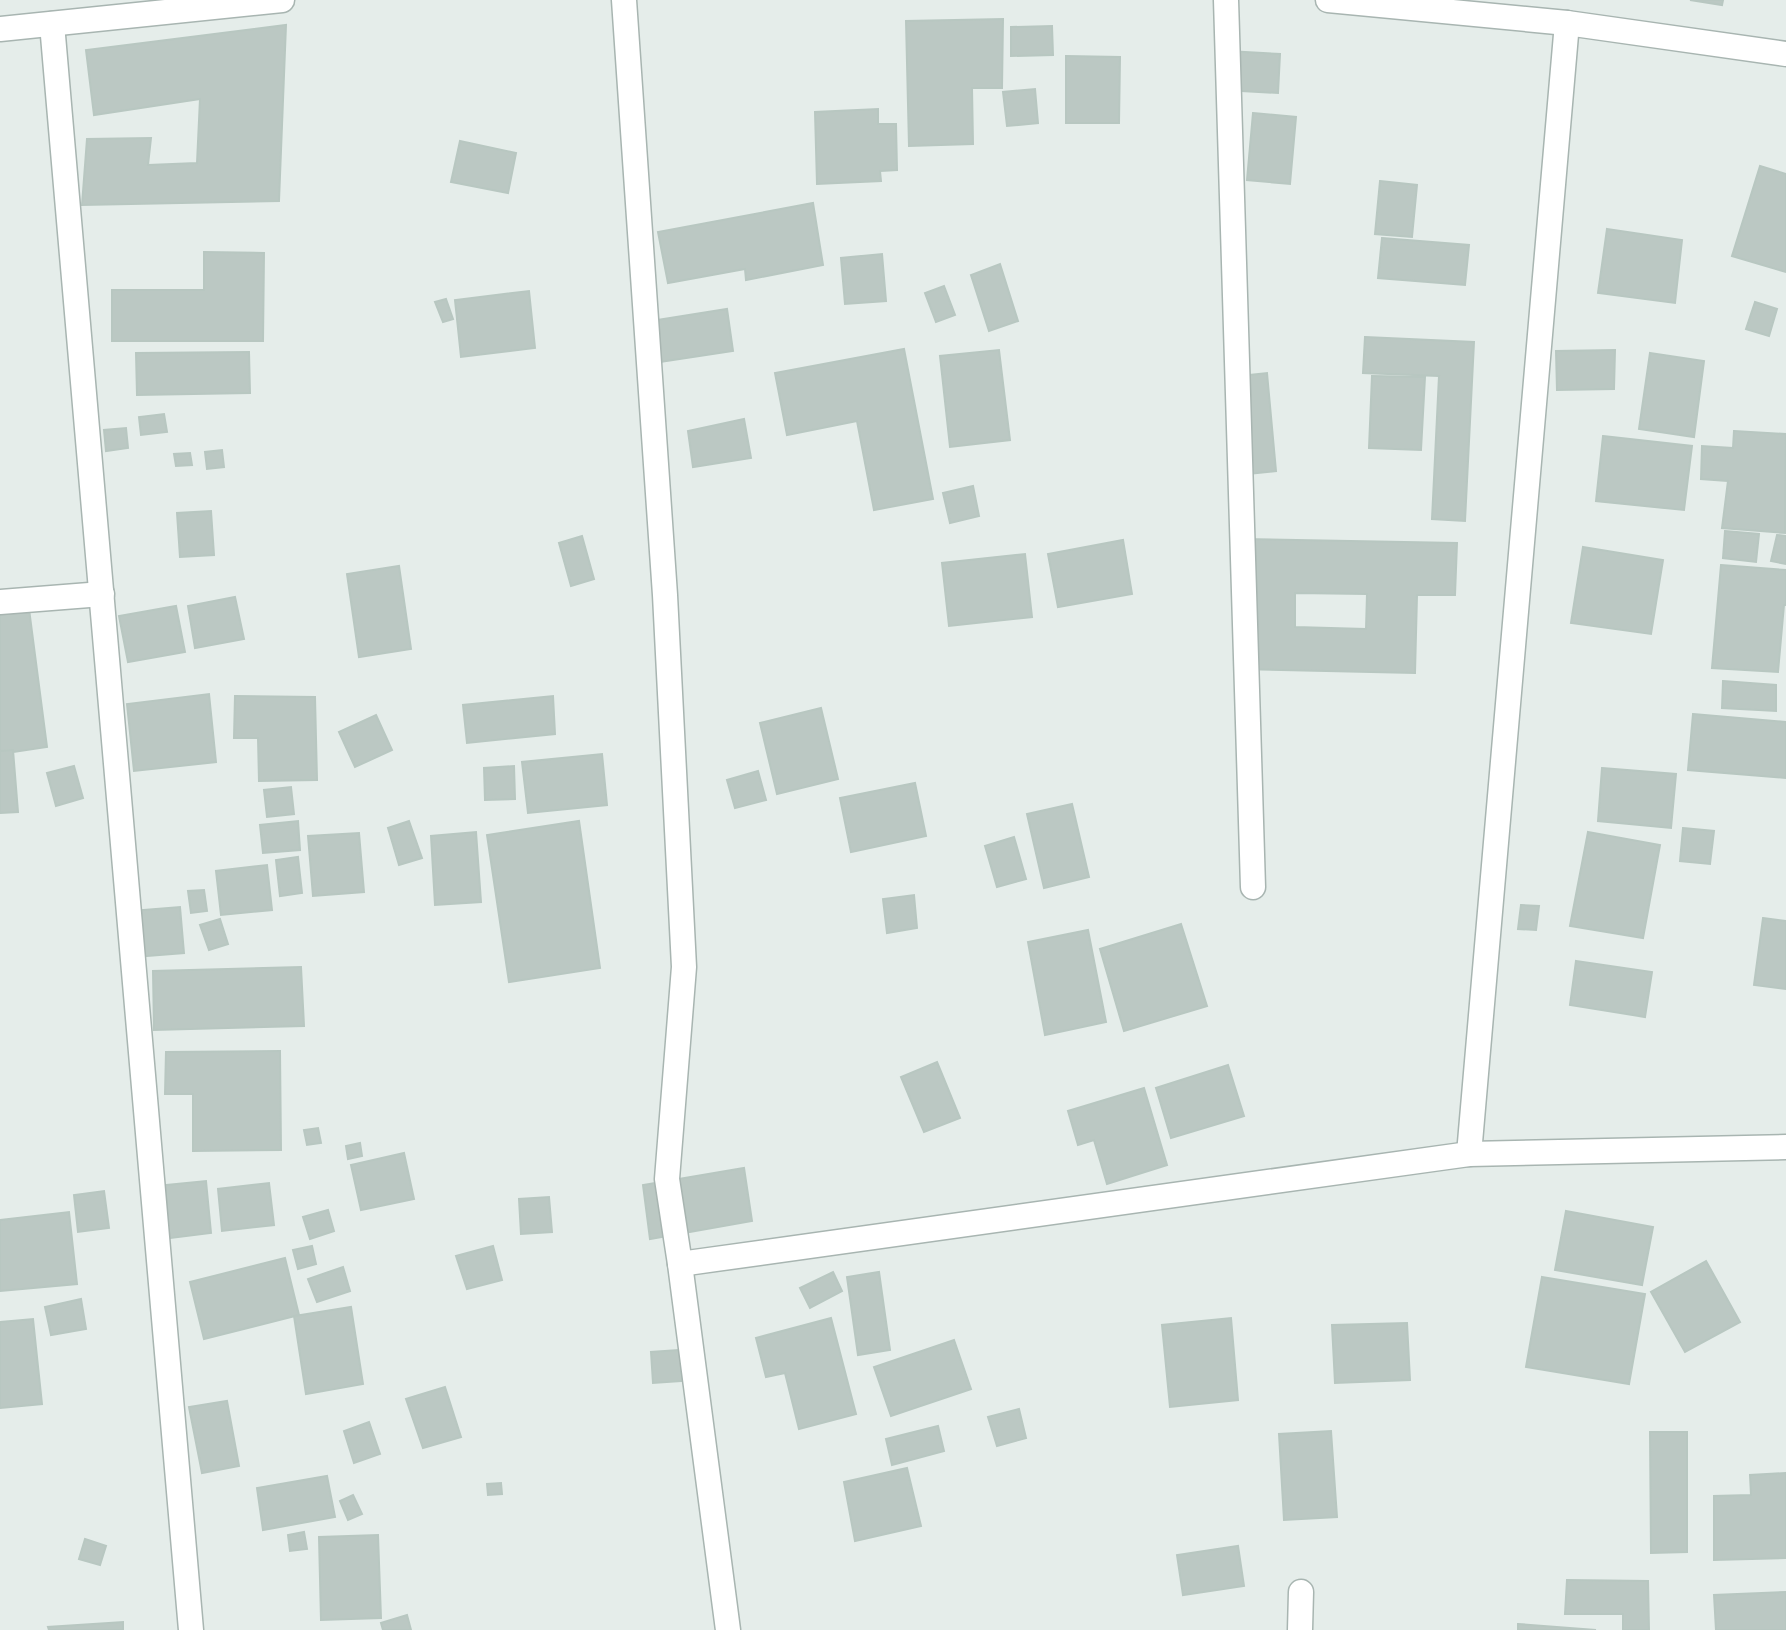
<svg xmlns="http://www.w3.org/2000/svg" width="1786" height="1630" font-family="Barlow,sans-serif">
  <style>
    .building { fill: #bbc8c3; stroke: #b8c7c1; stroke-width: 2; fill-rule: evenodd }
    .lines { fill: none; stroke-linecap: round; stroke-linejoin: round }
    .minor-casing { stroke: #a8b5b1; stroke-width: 27 }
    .minor { stroke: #fff; stroke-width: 24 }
  </style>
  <rect width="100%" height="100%" fill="#e5edea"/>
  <!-- building -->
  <g class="building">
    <path d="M1690,0h33l-1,5z"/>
    <path d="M1003,19l-1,69h-30l1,56 -64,2 -3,-125z"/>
    <path d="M286,25l-7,176 -197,4 5,-66 64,-1 -3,27 49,-2 3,-64 -106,16 -8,-65z"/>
    <path d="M1052,26l1,29 -42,1v-29z"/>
    <path d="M1227,51l53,3 -2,39 -54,-3z"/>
    <path d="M1066,56l54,1 -1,66h-53z"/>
    <path d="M1035,89l3,34 -31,3 -4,-34z"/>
    <path d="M878,109v15h18l1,46 -17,1 1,10 -64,3 -2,-72z"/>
    <path d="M1253,113l43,4 -6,67 -43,-4z"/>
    <path d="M460,141l56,12 -8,40 -57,-11z"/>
    <path d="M1760,166l26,8v98l-54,-16z"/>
    <path d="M1380,181l37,4 -5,52 -37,-3z"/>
    <path d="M813,203l10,62 -77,15 -1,-11 -77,14 -10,-51z"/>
    <path d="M1607,229l75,11 -7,63 -77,-10z"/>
    <path d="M1382,238l87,7 -4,40 -87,-7z"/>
    <path d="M204,252l60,1 -1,88h-151v-51h92z"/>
    <path d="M882,254l4,47 -41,3 -4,-46z"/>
    <path d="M1000,264l18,57 -29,10 -18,-56z"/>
    <path d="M944,286l11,29 -19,7 -11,-29z"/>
    <path d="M529,291l6,57 -74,9 -6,-57z"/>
    <path d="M446,299l7,20 -10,3 -8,-20z"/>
    <path d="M1755,302l22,7 -8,27 -23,-7z"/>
    <path d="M727,309l6,42 -87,13 -8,-41z"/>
    <path d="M1365,337l109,5 -9,179 -33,-2 7,-143 -76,-3z"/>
    <path d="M904,349l29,150 -59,11 -17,-89 -70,14 -12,-62z"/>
    <path d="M999,350l11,90 -60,7 -10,-91z"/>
    <path d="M1615,350l-1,39 -57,1 -1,-39z"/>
    <path d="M249,352l1,41 -113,2 -1,-42z"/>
    <path d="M1650,353l54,8 -10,76 -55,-8z"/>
    <path d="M1267,373l9,98 -37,4 -8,-98z"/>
    <path d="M1372,376l53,1 -4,73 -52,-2z"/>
    <path d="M164,414l3,18 -26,3 -2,-18z"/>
    <path d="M744,419l7,39 -58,9 -5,-36z"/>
    <path d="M126,428l2,20 -22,3 -2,-21z"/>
    <path d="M1734,431l52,3 -1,99 -63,-5 6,-47 -27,-2 1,-33 31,2z"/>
    <path d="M1603,436l89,10 -8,64 -88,-9z"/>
    <path d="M222,450l2,17 -17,2 -2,-17z"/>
    <path d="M190,453l2,12 -16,1 -2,-12z"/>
    <path d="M973,486l6,30 -29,7 -7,-30z"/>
    <path d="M211,511l3,44 -34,2 -3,-44z"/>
    <path d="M1725,531l34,3 -3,28 -33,-4z"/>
    <path d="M1777,535l9,1v28l-15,-3z"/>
    <path d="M582,536l12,43 -23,7 -12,-43z"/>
    <path d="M1242,539l215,4 -2,52h-38l-2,78 -176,-4zM1295,593l72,1 -1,35 -71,-2z"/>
    <path d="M1123,540l9,54 -74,13 -10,-53z"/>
    <path d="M1583,547l80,13 -12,74 -80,-11z"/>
    <path d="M1025,554l7,63 -83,9 -7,-63z"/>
    <path d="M1721,565l65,5v35h-2l-6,67 -66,-4z"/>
    <path d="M399,566l12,83 -52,8 -12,-83z"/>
    <path d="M235,597l9,42 -49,9 -7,-42z"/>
    <path d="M176,606l9,46 -57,10 -9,-46z"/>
    <path d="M29,609l18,138 -47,7v-141z"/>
    <path d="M1723,681l53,4v26l-54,-3z"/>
    <path d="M209,694l7,68 -82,9 -7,-67z"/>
    <path d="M235,696l80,1 2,83 -58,1 -1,-43h-24z"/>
    <path d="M553,696l2,38 -88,9 -4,-38z"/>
    <path d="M821,708l17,71 -61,15 -17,-71z"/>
    <path d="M1693,714l93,8v56l-98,-8z"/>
    <path d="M376,715l16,35 -37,17 -16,-35z"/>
    <path d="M13,750l5,62 -18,1v-62z"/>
    <path d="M602,754l5,51 -79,8 -6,-51z"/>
    <path d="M74,766l9,32 -27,8 -9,-33z"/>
    <path d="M514,766l1,33 -30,1 -1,-32z"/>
    <path d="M1602,768l74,6 -5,54 -73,-7z"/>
    <path d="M758,771l8,29 -31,8 -8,-28z"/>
    <path d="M915,783l11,53 -75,16 -11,-54z"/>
    <path d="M291,787l3,27 -27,3 -3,-27z"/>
    <path d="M1072,804l17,73 -45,11 -17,-74z"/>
    <path d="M298,821l2,29 -37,3 -3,-28z"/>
    <path d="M409,821l13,37 -23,7 -11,-37z"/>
    <path d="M579,821l21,147 -91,14 -22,-147z"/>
    <path d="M1683,828l31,3 -4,33 -30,-3z"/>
    <path d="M476,832l5,70 -46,3 -4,-69z"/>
    <path d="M1588,832l72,13 -17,93 -73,-12z"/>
    <path d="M359,833l5,59 -51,4 -5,-60z"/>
    <path d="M1014,837l12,42 -29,8 -12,-41z"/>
    <path d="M298,857l4,36 -22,3 -4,-36z"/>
    <path d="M267,865l5,45 -51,5 -5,-44z"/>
    <path d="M204,890l3,21 -16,2 -3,-22z"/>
    <path d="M914,895l3,33 -30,5 -4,-34z"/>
    <path d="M1521,905l18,1 -3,24 -18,-1z"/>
    <path d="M180,907l4,46 -49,4 -3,-46z"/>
    <path d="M1763,918l23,3v68l-32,-4z"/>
    <path d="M220,919l8,25 -19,6 -9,-25z"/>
    <path d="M1181,924l26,82 -83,25 -24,-82z"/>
    <path d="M1088,930l18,92 -61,13 -17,-93z"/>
    <path d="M1576,961l76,11 -7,45 -75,-12z"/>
    <path d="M301,967l3,59 -150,4 -1,-59z"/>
    <path d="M280,1051l1,99 -88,1v-57h-28l1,-42z"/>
    <path d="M937,1062l23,56 -36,14 -23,-55z"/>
    <path d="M1228,1065l16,51 -73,22 -15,-50z"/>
    <path d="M1144,1088l23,77 -60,19 -13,-44 -16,5 -10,-34z"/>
    <path d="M318,1128l3,15 -14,2 -3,-15z"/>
    <path d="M360,1143l2,13 -14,3 -2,-13z"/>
    <path d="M404,1153l10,46 -53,11 -10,-45z"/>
    <path d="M744,1168l8,53 -102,18 -7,-54z"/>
    <path d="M206,1181l5,52 -48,6 -6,-53z"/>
    <path d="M269,1183l5,42 -52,6 -4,-42z"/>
    <path d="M104,1191l5,37 -31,4 -4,-37z"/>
    <path d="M549,1197l3,35 -31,2 -2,-35z"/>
    <path d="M328,1210l6,21 -24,8 -7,-22z"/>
    <path d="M1566,1211l87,16 -11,58 -87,-15z"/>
    <path d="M69,1212l8,72 -77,7v-71z"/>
    <path d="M312,1246l4,18 -18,5 -5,-19z"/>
    <path d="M493,1246l9,34 -35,9 -11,-33z"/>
    <path d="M285,1258l14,57 -95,24 -14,-57z"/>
    <path d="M1706,1261l34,61 -55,30 -34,-60z"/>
    <path d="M343,1267l7,24 -33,11 -9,-23z"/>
    <path d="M833,1272l9,19 -32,17 -10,-20z"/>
    <path d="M879,1272l11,78 -32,5 -11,-78z"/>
    <path d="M1542,1277l103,17 -16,90 -103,-17z"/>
    <path d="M81,1299l5,30 -35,6 -6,-28z"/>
    <path d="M351,1307l12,77 -57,10 -12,-78z"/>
    <path d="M831,1318l25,96 -57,15 -14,-56 -19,4 -10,-39z"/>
    <path d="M1231,1318l7,82 -68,7 -8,-82z"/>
    <path d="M33,1319l9,85 -42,4v-86z"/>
    <path d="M1407,1323l3,57 -75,3 -3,-58z"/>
    <path d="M954,1340l17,49 -80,27 -17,-49z"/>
    <path d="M693,1349l2,31 -42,3 -2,-31z"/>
    <path d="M445,1387l16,50 -38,11 -17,-49z"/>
    <path d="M227,1401l12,65 -37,7 -13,-66z"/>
    <path d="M1019,1409l7,29 -29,8 -9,-29z"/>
    <path d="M369,1422l11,32 -26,9 -10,-32z"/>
    <path d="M938,1426l6,25 -52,14 -6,-26z"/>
    <path d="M1331,1431l6,86 -53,3 -5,-86z"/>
    <path d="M1650,1432h37v120l-36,1z"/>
    <path d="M907,1468l14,58 -66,15 -11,-59z"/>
    <path d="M1786,1473v85l-72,2v-64l37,-1 -1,-20z"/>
    <path d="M327,1476l8,41 -72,13 -6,-42z"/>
    <path d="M501,1483l1,11 -14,1 -1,-11z"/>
    <path d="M353,1495l9,19 -14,6 -8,-19z"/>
    <path d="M304,1532l3,17 -17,2 -2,-16z"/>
    <path d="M378,1535l3,83 -60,2 -2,-83z"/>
    <path d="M85,1539l21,7 -6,19 -21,-6z"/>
    <path d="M1238,1546l6,40 -61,9 -6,-40z"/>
    <path d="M1567,1580l81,1 1,49h-26v-16h-58z"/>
    <path d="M1786,1592v38h-70l-2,-35z"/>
    <path d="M407,1615l4,15h-28l-2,-7z"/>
    <path d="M123,1622v8h-74l-1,-3z"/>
    <path d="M1518,1624l78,6h-78z"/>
  </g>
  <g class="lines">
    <!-- minor casing -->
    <g class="minor-casing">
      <g id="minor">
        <path d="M624,0l41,595 19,372 -17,212 13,85 48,366"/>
        <path d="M1226,0l27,887"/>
        <path d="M1328,0l239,23 219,31"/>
        <path d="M52,24l139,1606"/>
        <path d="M0,29l282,-29"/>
        <path d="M0,602l102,-8"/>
        <path d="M1469,1154l98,-1131"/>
        <path d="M680,1264l789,-110 317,-7"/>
        <path d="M1300,1630l1,-38"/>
      </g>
    </g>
    <!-- minor -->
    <use href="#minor" class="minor"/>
  </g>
</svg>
